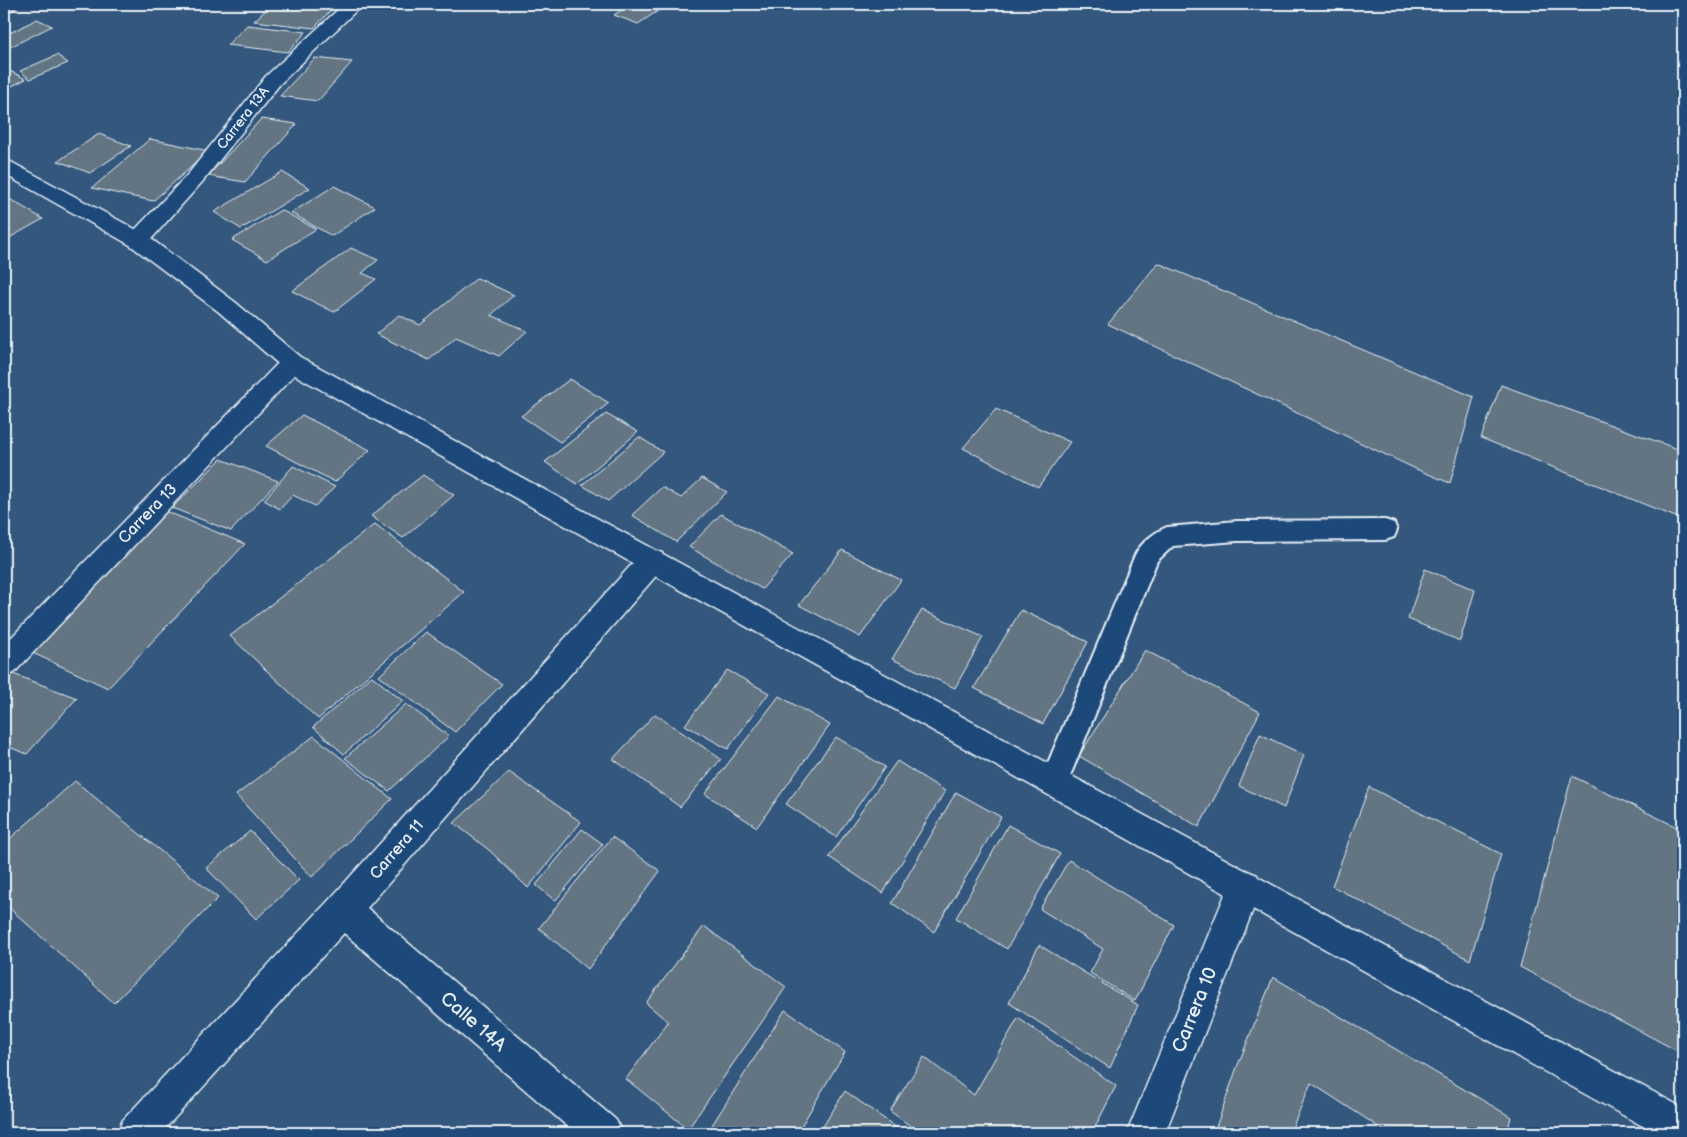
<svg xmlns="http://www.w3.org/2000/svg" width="1687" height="1137" font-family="'Balsamiq Sans',sans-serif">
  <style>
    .building { fill: #637483; stroke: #e8f1f8 }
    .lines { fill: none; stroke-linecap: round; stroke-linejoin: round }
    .service-casing { stroke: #e8f1f8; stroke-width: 4 }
    .minor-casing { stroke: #e8f1f8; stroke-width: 3 }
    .secondary-casing { stroke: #e8f1f8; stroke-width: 3 }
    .service { fill: #1f4a7a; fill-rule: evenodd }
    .minor { fill: #1f4a7a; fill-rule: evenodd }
    .secondary { fill: #1f4a7a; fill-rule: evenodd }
    .labels { text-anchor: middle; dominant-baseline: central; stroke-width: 4; stroke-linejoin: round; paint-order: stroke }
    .far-street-label { font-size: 14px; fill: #e8f1f8; stroke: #1f4a7a }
    .street-label { font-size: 16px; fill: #e8f1f8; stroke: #1f4a7a }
    .near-street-label { font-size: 19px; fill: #e8f1f8; stroke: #1f4a7a }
  </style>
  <rect width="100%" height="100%" fill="#33577d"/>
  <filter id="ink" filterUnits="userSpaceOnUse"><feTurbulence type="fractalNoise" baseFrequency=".02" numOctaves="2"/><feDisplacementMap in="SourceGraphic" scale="10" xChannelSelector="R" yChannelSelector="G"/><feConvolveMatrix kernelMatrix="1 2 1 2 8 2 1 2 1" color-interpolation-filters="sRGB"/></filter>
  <g filter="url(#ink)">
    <!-- building -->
    <g class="building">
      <path d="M4,4h3l9,5 -12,5z"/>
      <path d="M272,4h14l46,5 -18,19 -60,-7z"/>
      <path d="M630,4h34l3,1 -29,19 -24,-9z"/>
      <path d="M760,4h32l1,1 -29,5z"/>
      <path d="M37,19l15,7 -40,20 -8,-4v-6z"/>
      <path d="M247,25l59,7 -18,20 -61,-7z"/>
      <path d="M57,55l11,8 -38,16 -10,-8z"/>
      <path d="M315,58l37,4 -34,39 -38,-5z"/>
      <path d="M10,71l16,8 -22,11v-16z"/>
      <path d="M261,119l36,5 -52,58 -37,-6z"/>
      <path d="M99,134l32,12 -41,27 -32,-12z"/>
      <path d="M150,139l59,12 -56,50 -61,-13z"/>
      <path d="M282,172l28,16 -69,41 -27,-17z"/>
      <path d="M334,186l41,21 -43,29 -41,-23z"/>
      <path d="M8,198l35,21 -39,22v-40z"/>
      <path d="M281,210l35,19 -49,31 -35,-20z"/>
      <path d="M351,248l27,12 -16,13 14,6 -42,33 -42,-21z"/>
      <path d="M1158,263l316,134 -24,86 -34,-14 -308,-145z"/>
      <path d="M477,278l37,17 -23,20 36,16 -28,25 -43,-19 -27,23 -53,-26 23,-19 21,10z"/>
      <path d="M570,379l39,24 -49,39 -39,-26z"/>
      <path d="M1501,385l182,66v69l-202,-82z"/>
      <path d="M996,409l74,33 -32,45 -75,-39z"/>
      <path d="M606,414l32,18 -61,52 -32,-22z"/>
      <path d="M302,415l68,35 -35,32 -69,-36z"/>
      <path d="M639,437l24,15 -55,49 -26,-16z"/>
      <path d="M221,459l57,22 -47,50 -59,-23z"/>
      <path d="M293,466l42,21 -20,19 -22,-11 -13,14 -16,-9z"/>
      <path d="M423,475l31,20 -51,43 -32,-22z"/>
      <path d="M702,478l25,14 -51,50 -44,-27 30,-28 19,11z"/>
      <path d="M163,510l82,34 -137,144 -86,-40z"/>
      <path d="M721,514l72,40 -31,35 -73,-42z"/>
      <path d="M375,524l89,68 -146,127 -88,-83z"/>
      <path d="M842,550l59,30 -41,57 -61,-32z"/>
      <path d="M1425,569l50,21 -15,51 -52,-22z"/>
      <path d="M922,610l61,27 -28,51 -63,-29z"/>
      <path d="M1021,610l67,32 -45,82 -69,-36z"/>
      <path d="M426,632l76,52 -47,48 -76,-56z"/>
      <path d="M1145,650l115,62 -61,115 -120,-71z"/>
      <path d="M727,670l42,23 -41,56 -43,-24z"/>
      <path d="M5,671l72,27 -50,56 -23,-9z"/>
      <path d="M372,676l31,25 -59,53 -31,-27z"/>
      <path d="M779,696l51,29 -73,102 -52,-33z"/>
      <path d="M406,704l43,32 -60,55 -44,-33z"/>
      <path d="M655,714l66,45 -41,48 -67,-48z"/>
      <path d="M1260,734l44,21 -20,53 -45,-22z"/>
      <path d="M314,736l78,63 -80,78 -76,-82z"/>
      <path d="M836,737l49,30 -49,70 -50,-33z"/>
      <path d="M897,761l48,30 -62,102 -54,-36z"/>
      <path d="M509,772l72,50 -53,66 -39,-38 -35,-27z"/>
      <path d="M1572,776l111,54v224l-163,-87z"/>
      <path d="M75,781l143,117 -104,105 -110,-100v-59z"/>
      <path d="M1369,787l132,67 -31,106 -138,-74z"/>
      <path d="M956,792l45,25 -67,115 -42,-29z"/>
      <path d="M1008,825l52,29 -53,95 -51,-31z"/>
      <path d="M582,829l21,15 -48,57 -19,-16z"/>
      <path d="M250,831l49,49 -43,39 -50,-51z"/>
      <path d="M612,837l48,34 -72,98 -49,-41z"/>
      <path d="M1069,860l105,65 -39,76 -45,-28 13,-24 -63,-40z"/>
      <path d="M704,926l82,61 -98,142 -62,-50 42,-57 -22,-19z"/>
      <path d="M1039,945l99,60 -28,63 -101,-65z"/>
      <path d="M1273,977l238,140 -4,16h-119l-77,-50 -21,50h-76l22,-63z"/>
      <path d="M785,1010l60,42 -48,81h-90z"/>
      <path d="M1018,1018l98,68 -24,47h-172l-30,-22 34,-54 50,38z"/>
      <path d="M845,1091l59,42h-85z"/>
    </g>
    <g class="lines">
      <!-- service casing -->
      <g class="service-casing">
        <path id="service" d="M1385,520l9,3 3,7 -3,7 -9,3 -148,1 -64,5 -16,15 -93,230 -10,4 -10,-4 -4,-9 95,-227c6,-12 19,-23 32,-28l70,-6z"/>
      </g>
      <!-- minor casing -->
      <g class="minor-casing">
        <g id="minor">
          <path d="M344,4h19l-83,80 -77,97 -57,64 -8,2 -8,-2 -3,-5 3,-5 59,-62 77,-97z"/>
          <path d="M292,355l8,2 4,6 -4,6 -286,304 -10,4v-32l280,-288z"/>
          <path d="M652,550l10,3 4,8 -4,8 -295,339 249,212 6,13h-47l-231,-200 -183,200h-44l6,-13 208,-222 311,-345z"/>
          <path d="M1245,870l12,5 5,12 -97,246h-38l106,-258z"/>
        </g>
      </g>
      <!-- secondary casing -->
      <g class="secondary-casing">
        <path id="secondary" d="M4,160l7,2 135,73 89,67 65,55 1383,751v25h-28l-1371,-764 -65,-57 -89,-67 -126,-71z"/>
      </g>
      <!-- service -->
      <use href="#service" class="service"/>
      <!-- minor -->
      <use href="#minor" class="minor"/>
      <!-- secondary -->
      <use href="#secondary" class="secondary"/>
    </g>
  </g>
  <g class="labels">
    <!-- far-street labels -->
    <g class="far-street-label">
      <text transform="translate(243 118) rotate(-52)">Carrera 13A</text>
    </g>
    <!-- street labels -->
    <g class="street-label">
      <text transform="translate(148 514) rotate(-46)">Carrera 13</text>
      <text transform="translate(397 850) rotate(-49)">Carrera 11</text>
    </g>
    <!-- near-street labels -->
    <g class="near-street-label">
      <text transform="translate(1195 1010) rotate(-68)">Carrera 10</text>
      <text transform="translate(473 1022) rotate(41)">Calle 14A</text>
    </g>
  </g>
  <!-- margin -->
  <rect width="1687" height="1137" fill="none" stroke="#1f4a7a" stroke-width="20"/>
  <rect x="10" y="10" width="1667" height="1117" fill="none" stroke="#e8f1f8" stroke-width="2" filter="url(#ink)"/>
</svg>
